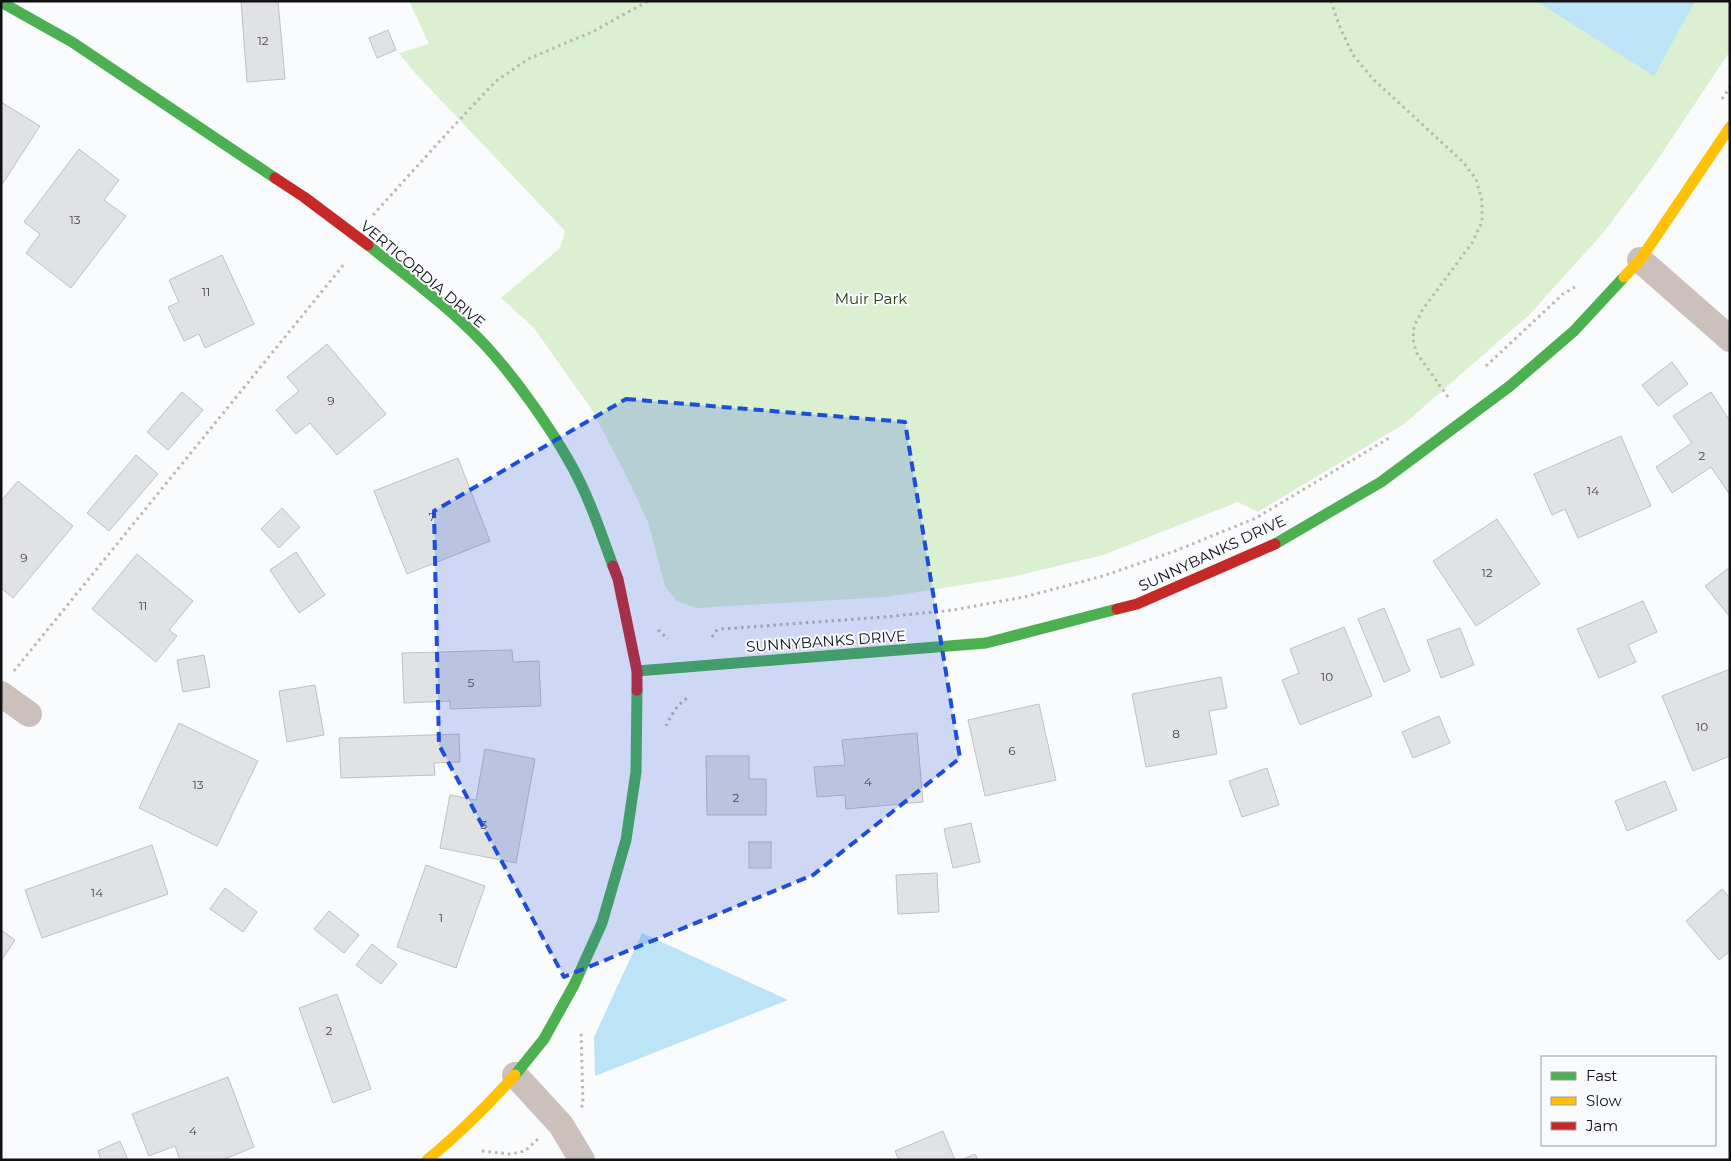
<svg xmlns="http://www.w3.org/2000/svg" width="1731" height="1161" font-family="Montserrat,sans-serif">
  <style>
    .green { fill: #dbefd1 }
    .water { fill: #bce3f6 }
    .building { fill: #e1e2e4; stroke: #bfc0c2 }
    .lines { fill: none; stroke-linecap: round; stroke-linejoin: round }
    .path { stroke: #bcb5b4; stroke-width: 3; stroke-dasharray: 2.5 4; stroke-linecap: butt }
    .street { stroke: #ccc0bc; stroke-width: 26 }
    .fast { stroke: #4caf50; stroke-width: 11 }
    .slow { stroke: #ffc107; stroke-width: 11 }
    .jam { stroke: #c62828; stroke-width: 11 }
    .marked { fill: #1d4ed8; fill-opacity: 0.2; stroke: #1d4ed8; stroke-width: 4; stroke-dasharray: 10 6; stroke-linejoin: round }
    .labels { text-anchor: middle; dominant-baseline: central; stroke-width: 4; stroke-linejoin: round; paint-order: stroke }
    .number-label { font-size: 12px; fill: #454547 }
    .street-label { font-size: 15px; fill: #111113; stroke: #f9fafe }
    .park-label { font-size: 15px; fill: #24410b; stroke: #f9fafe }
  </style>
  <rect width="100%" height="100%" fill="#fafbfd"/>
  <!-- green -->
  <path class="green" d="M409,1h1321v50l-76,114 -51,68 -74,82 -125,109 -146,88 -20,-10 -135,53 -91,22 -126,20 -190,11 -19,-7 -12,-15 -17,-64 -23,-49 -33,-63 -58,-82 -33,-30 59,-50 5,-17 -149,-157 -17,-21 30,-9z"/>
  <!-- water -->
  <g class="water">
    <path d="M1536,1h159l-41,75z"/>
    <path d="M642,933l146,67 -193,76 -1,-39z"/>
  </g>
  <!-- building -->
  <g class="building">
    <path d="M241,1h37l7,78 -38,3z"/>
    <path d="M388,30l8,20 -19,8 -8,-20z"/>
    <path d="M1,102l39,24 -39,60z"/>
    <path d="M79,149l40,31 -15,20 22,16 -55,72 -45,-35 14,-19 -16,-12z"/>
    <path d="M222,255l32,69 -49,24 -6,-14 -15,7 -16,-34 11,-5 -10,-22z"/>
    <path d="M327,344l59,70 -49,41 -27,-32 -14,11 -20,-24 23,-19 -12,-14z"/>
    <path d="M1672,362l16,22 -30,22 -16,-21z"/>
    <path d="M182,392l21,18 -35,40 -21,-18z"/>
    <path d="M1711,392l19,29v74l-19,-28 -39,26 -16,-26 36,-24 -19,-27z"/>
    <path d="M1621,436l30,70 -73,32 -13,-29 -13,6 -18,-41z"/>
    <path d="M136,455l22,19 -49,57 -22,-18z"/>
    <path d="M458,458l32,83 -83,33 -33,-83z"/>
    <path d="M18,481l55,45 -60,72 -12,-10v-87z"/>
    <path d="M282,508l18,19 -21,21 -18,-19z"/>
    <path d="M1497,519l43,65 -64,42 -43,-65z"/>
    <path d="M296,552l29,43 -26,18 -29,-43z"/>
    <path d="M137,554l56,47 -24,29 8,6 -21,26 -64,-53z"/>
    <path d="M1730,567v50l-25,-31z"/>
    <path d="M1643,601l14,31 -29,13 8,17 -37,16 -22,-49z"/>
    <path d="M1384,608l26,63 -26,11 -26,-63z"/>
    <path d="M1344,627l28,69 -72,29 -18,-45 17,-7 -9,-24z"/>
    <path d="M1460,628l14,37 -33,13 -14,-38z"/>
    <path d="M512,650l1,12 26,-1 2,45 -91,3v-8l-46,2 -2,-50z"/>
    <path d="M204,655l6,32 -27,5 -6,-32z"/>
    <path d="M1730,669v87l-37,15 -31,-75z"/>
    <path d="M1221,677l6,31 -18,3 8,43 -71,13 -14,-73z"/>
    <path d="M315,685l9,50 -37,7 -8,-51z"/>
    <path d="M1039,704l17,76 -71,16 -17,-76z"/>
    <path d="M1439,716l11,27 -37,15 -11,-26z"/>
    <path d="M179,723l79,38 -41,85 -78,-38z"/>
    <path d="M917,733l6,69 -77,7 -1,-14 -28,2 -3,-30 31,-2 -3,-25z"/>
    <path d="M459,734l1,28 -26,1 1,12 -94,3 -2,-40z"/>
    <path d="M485,749l50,10 -19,104 -76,-15 10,-53 26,5z"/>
    <path d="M706,756h43v23h17v36h-59z"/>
    <path d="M1267,768l12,37 -37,12 -13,-36z"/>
    <path d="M1665,781l12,29 -50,21 -12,-30z"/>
    <path d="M971,823l9,39 -27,6 -9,-39z"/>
    <rect x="749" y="842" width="22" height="26"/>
    <path d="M152,845l16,49 -126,44 -17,-48z"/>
    <path d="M426,865l59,21 -29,82 -59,-21z"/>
    <path d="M937,873l2,39 -41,2 -2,-39z"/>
    <path d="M225,888l32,24 -14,20 -33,-23z"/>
    <path d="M1722,889l8,9v53l-11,9 -33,-39z"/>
    <path d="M329,911l30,24 -15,18 -30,-24z"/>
    <path d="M1,930l14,10 -14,21z"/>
    <path d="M372,944l25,20 -16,20 -25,-19z"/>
    <path d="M337,994l34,95 -38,14 -34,-95z"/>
    <path d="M228,1077l26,70 -32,13h-42l-5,-14 -26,10 -17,-42z"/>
    <path d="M943,1131l12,29h-56l-4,-9z"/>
    <path d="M120,1141l8,19h-27l-3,-9z"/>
    <path d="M975,1154l3,6h-17z"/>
  </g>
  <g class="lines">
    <!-- path -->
    <g class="path">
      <path d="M1331,1l8,24 14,30 19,23 91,84 13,17 6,22v21l-10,21 -49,66 -9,17 -1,13 3,13 32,45"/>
      <path d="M1722,99l8,-12"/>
      <path d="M373,215l76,-84 47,-50 32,-22 66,-28 54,-30"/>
      <path d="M1486,366l77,-72 12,-7"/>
      <path d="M658,630l10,9"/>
      <path d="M712,637l4,-6 6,-2 162,-12 69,-7 71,-13 79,-21 72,-25 81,-33 133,-80"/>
      <path d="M14,671l331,-408"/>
      <path d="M666,726c5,-11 12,-23 23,-29"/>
      <path d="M581,1107l2,-2 -2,-74"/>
      <path d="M482,1151l28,3 15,-3 13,-12"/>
    </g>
    <!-- street -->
    <g class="street">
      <path d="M1640,260l90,79"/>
      <path d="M1,694l28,20"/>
      <path d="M515,1075l46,50 21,35"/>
    </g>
    <!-- fast -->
    <g class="fast">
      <path d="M1,2l71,40 203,136"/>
      <path d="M368,245c43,35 90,68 126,110 26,30 55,71 75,106 19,33 31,69 44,105"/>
      <path d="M1275,544l106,-62 129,-96 64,-55 50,-54"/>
      <path d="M637,671l349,-28 131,-34"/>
      <path d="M515,1075l29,-36 30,-54 28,-62 24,-83 10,-68 1,-82"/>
    </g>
    <!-- slow -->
    <g class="slow">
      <path d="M1624,277l16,-17 90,-133"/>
      <path d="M427,1160c32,-26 61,-55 88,-85"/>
    </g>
    <!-- jam -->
    <g class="jam">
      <path d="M275,178l29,19 64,48"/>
      <path d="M613,566l5,13 19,92v19"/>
      <path d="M1117,609l20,-5 138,-60"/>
    </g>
  </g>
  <!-- marked area -->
  <path class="marked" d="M626,399l279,23 55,336 -147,117 -249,102 -125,-232 -5,-234z"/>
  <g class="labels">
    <!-- number labels -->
    <g class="number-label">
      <text x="263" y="40">12</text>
      <text x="75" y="219">13</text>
      <text x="206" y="291">11</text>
      <text x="331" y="400">9</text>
      <text x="1702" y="455">2</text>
      <text x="1593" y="490">14</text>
      <text x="432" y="516">7</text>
      <text x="24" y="557">9</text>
      <text x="1487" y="572">12</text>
      <text x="143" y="605">11</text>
      <text x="1327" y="676">10</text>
      <text x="471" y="682">5</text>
      <text x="1702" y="726">10</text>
      <text x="1176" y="733">8</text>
      <text x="1012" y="750">6</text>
      <text x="868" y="781">4</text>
      <text x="198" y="784">13</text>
      <text x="736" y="797">2</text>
      <text x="484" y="824">3</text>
      <text x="97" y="892">14</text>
      <text x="441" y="917">1</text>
      <text x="329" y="1030">2</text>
      <text x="193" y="1130">4</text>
    </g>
    <!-- street labels -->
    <g class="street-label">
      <text transform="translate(423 274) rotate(40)">VERTICORDIA DRIVE</text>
      <text transform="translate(1212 553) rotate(-25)">SUNNYBANKS DRIVE</text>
      <text transform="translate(826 641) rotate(-4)">SUNNYBANKS DRIVE</text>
    </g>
    <!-- park labels -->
    <g class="park-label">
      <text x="871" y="298">Muir Park</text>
    </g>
  </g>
  <!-- border -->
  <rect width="1731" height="1161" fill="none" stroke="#111113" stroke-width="5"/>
  <!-- legend -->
  <rect x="1541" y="1056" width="175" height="90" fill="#f9fafe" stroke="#9c9da0"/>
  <rect x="1551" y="1072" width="25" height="8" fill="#4caf50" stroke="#9c9da0"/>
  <text x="1586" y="1081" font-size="15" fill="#111113">Fast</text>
  <rect x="1551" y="1097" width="25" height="8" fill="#ffc107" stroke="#9c9da0"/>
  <text x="1586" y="1106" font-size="15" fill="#111113">Slow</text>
  <rect x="1551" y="1122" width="25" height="8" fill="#c62828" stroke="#9c9da0"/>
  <text x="1586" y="1131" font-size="15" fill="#111113">Jam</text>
</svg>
